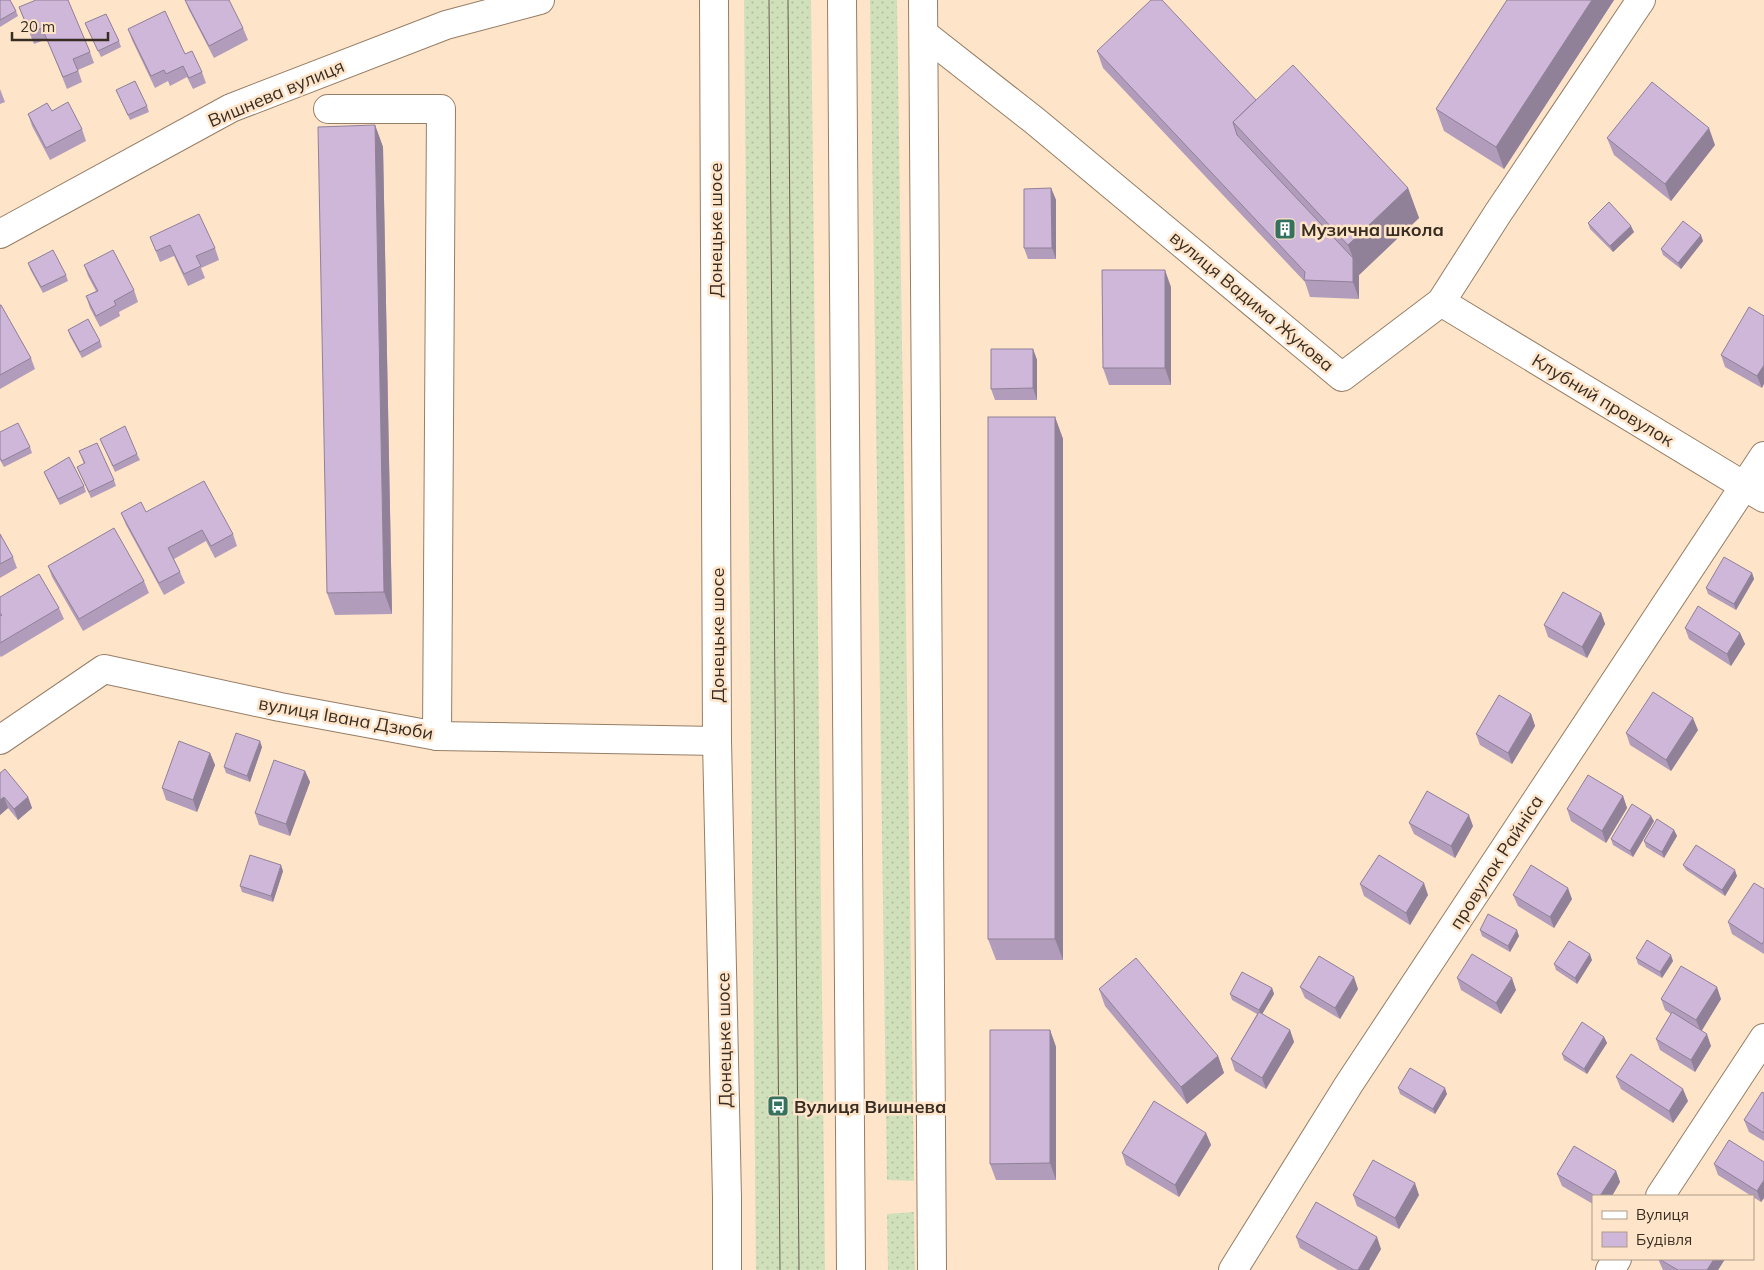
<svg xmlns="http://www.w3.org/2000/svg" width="1764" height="1270" font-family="Mulish,sans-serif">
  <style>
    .grass { fill: url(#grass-dots) }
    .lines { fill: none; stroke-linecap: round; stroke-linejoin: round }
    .minor-casing { stroke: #967e65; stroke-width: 30 }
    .trunk-casing { stroke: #967e65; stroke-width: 30 }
    .minor { stroke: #fff; stroke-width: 28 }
    .trunk { stroke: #fff; stroke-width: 28 }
    .tram { stroke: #6a5c4e; stroke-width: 1 }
    .wall { fill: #b19dbb }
    .shaded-wall { fill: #908098 }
    .building { fill: #ceb7d9; stroke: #908098 }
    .labels { text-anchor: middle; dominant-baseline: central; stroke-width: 5; stroke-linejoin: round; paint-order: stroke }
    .street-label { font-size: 18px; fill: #372d23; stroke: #fee4c9 }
    .poi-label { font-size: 18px; font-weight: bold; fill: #372d23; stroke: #fee4c9; text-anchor: start }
  </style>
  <defs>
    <pattern id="grass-dots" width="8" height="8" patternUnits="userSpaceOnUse" patternTransform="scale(1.25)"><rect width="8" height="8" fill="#d0e0ba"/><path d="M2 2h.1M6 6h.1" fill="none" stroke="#b3c0a0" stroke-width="1.8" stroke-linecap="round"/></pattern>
  </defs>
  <rect width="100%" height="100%" fill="#fee4c9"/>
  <!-- grass -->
  <g class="grass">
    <path d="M744,0h67l14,1270h-69z"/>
    <path d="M870,0h27l17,1181 -27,-1z"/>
    <path d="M914,1212l1,58h-27l-1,-56z"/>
  </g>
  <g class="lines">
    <!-- minor casing -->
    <g class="minor-casing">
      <g id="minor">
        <path d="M923,0l9,1270"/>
        <path d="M924,34l111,87 307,256 99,-75 57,-89 143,-213"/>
        <path d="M328,109h113l-4,627"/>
        <path d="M0,234l231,-126 215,-83 94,-25"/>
        <path d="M1441,302l323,196"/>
        <path d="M0,740l104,-71 176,38 157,29 280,5"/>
        <path d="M1660,1196l104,-158"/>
        <path d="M1233,1270l116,-186 415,-628"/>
        <path d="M1610,1270l7,-11"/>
      </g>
    </g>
    <!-- trunk casing -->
    <g class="trunk-casing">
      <g id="trunk">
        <path d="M714,0l3,741 10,456v73"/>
        <path d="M842,0l9,1270"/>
      </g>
    </g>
    <!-- minor -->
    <use href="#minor" class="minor"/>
    <!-- trunk -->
    <use href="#trunk" class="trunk"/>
    <!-- tram -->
    <g class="tram">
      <path d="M769,0l11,1270"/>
      <path d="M788,0l11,1270"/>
    </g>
  </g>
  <!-- wall -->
  <g class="wall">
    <path d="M0,0l16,11 2,5 -18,11z"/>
    <path d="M185,0l58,28 5,12 -34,18 -25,-48z"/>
    <path d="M1507,0h107l-110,169 -60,-38 -8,-22z"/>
    <path d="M19,7l71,45 4,11 -16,7 4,12 -15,7 -20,-50 -13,5z"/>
    <path d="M85,23l34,18 2,6 -20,10z"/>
    <path d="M128,29l57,25 17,18 4,11 -13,6 -6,-12 -17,9 -2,-5 -13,7 -23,-48z"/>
    <path d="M1097,51l159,49 152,88 11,30 -60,57v24l-49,-2 -5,-15 -202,-214z"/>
    <path d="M0,89l5,13 -5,2z"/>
    <path d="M116,90l31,16 2,6 -19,8z"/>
    <path d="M52,111l30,18 4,12 -36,19 -18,-34 -4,-12z"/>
    <path d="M375,125l8,22 9,467 -57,1 -8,-22z"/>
    <path d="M1607,138l108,7 -44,56 -57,-46z"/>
    <path d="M1051,188l5,12v59h-28l-4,-11z"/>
    <path d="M1588,223l46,9 -21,20 -23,-23z"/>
    <path d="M150,237l65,11 4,12 -18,8 4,10 -17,8 -14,-30 -14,6z"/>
    <path d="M1703,241l-22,28 -18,-14 -2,-6z"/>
    <path d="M28,263l38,12 2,6 -25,12 -13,-24z"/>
    <path d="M84,265l50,25 4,12 -19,10 1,4 -20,11 -10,-19 -4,-12 10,-5 -8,-15z"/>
    <path d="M1171,287v98h-62l-6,-17z"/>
    <path d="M0,305l31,53 4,11 -35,20z"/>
    <path d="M1764,316l-2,72 -37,-21 -4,-12z"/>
    <path d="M68,330l32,11 2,6 -20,11 -12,-22z"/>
    <path d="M1033,349l4,11v40h-42l-4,-11z"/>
    <path d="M1055,417l8,22v521h-67l-8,-21z"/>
    <path d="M0,432l30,15 2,6 -28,14 -4,-7z"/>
    <path d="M100,439l37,15 3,6 -25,12z"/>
    <path d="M79,451l35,29 2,6 -25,12 -14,-31 7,-3z"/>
    <path d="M44,472l40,14 2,6 -26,13 -14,-28z"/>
    <path d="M146,512l87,22 4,12 -22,12 -9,-17 -32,18 6,13 5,11 -21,12 -38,-70 -5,-12z"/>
    <path d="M0,534l13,23 4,11 -17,10z"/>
    <path d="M48,566l96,15 5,12 -66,38 -31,-54z"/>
    <path d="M1752,573l2,6 -18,31 -28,-16 -2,-6z"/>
    <path d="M0,597l59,11 5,11 -63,38 -1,-1z"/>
    <path d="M1601,613l4,11 -18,34 -39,-21 -4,-12z"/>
    <path d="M1685,628l55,5 5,11 -14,22 -42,-27z"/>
    <path d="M1531,714l4,12 -23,38 -32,-19 -4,-11z"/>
    <path d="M1698,730l-27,41 -41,-26 -4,-12z"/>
    <path d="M262,747l-12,35 -24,-9 -2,-6z"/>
    <path d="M210,753l5,12 -18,47 -31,-12 -4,-12z"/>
    <path d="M305,771l5,11 -20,54 -31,-11 -4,-12z"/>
    <path d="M0,773l28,24 4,11 -14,12 -10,-12 -8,7z"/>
    <path d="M1623,796l4,12 -21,35 -35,-22 -4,-12z"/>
    <path d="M1654,821l-21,36 -20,-12 -2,-6z"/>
    <path d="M1409,823l64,3 -18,32 -41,-24z"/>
    <path d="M1674,830l3,6 -13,22 -18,-11 -2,-6z"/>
    <path d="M1683,865l54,11 -12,20 -39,-26z"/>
    <path d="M283,871l-10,31 -31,-10 -2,-6z"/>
    <path d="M1360,884l68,11 -18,30 -46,-29z"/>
    <path d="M1764,889v65l-32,-20 -4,-12z"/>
    <path d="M1513,895l59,4 -18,29 -36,-22z"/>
    <path d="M1480,930l39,6 -9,16 -28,-16z"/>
    <path d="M1636,958l37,3 -11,17 -24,-14z"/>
    <path d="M1592,960l-15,24 -21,-14 -2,-6z"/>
    <path d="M1457,978l59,12 -15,24 -40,-24z"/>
    <path d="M1300,987l58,2 -18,30 -35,-21z"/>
    <path d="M1272,988l2,6 -12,20 28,16 4,12 -28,47 -31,-18 -4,-12 26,-45 -25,-14 -2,-6z"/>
    <path d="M1099,989l119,67 6,17 -37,31 -82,-98z"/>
    <path d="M1661,999h60l-20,32 10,15 -16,26 -35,-22 -4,-11 15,-25 -6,-4z"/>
    <path d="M1050,1030l6,17v133h-60l-6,-16z"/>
    <path d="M1604,1037l3,6 -20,31 -23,-14 -2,-6z"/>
    <path d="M1616,1077l72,24 -15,22 -52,-34z"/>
    <path d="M1398,1088l49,6 -12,20 -35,-20z"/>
    <path d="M1764,1093v48l-15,-9 -5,-12z"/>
    <path d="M1206,1133l5,12 -32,52 -53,-32 -4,-12z"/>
    <path d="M1764,1162v36l-3,4 -43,-27 -4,-11z"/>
    <path d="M1616,1171l4,11 -8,14h-19v8l-31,-18 -5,-12z"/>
    <path d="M1353,1195h66l-20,34 -42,-23z"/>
    <path d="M1296,1237l85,12 -12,21h-31l-38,-22z"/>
    <path d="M1658,1259h67l-7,11h-55z"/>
  </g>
  <!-- shaded-wall -->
  <g class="shaded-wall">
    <path d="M1592,0h22l-110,169 -8,-22z"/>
    <path d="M375,125l8,22 9,467 -8,-22z"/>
    <path d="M1709,128l6,17 -44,56 -6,-17z"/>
    <path d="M1051,188l5,12v59l-4,-11z"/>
    <path d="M1408,188l11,30 -60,57v24l-6,-17v-24l-5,-13z"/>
    <path d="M1631,226l3,6 -21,20 -3,-6z"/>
    <path d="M1701,235l2,6 -22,28 -3,-6z"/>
    <path d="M1165,270l6,17v98l-6,-17z"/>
    <path d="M1033,349l4,11v40l-4,-12z"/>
    <path d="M1764,365v19l-2,4 -5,-12z"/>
    <path d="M1055,417l8,22v521l-8,-21z"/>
    <path d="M1752,573l2,6 -18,31 -2,-6z"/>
    <path d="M1601,613l4,11 -18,34 -5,-11z"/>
    <path d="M1740,633l5,11 -14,22 -4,-12z"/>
    <path d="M1531,714l4,12 -23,38 -4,-11z"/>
    <path d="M1693,718l5,12 -27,41 -5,-11z"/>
    <path d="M260,741l2,6 -12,35 -3,-6z"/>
    <path d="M210,753l5,12 -18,47 -4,-12z"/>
    <path d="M305,771l5,11 -20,54 -4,-12z"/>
    <path d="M1623,796l4,12 -21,35 -4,-12z"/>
    <path d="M4,797l4,11 -8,7v-15z"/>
    <path d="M28,797l4,11 -14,12 -4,-11z"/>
    <path d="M1469,815l4,11 -18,32 -4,-12z"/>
    <path d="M1651,816l3,5 -21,36 -3,-6z"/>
    <path d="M1674,830l3,6 -13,22 -2,-6z"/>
    <path d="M281,865l2,6 -10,31 -2,-6z"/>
    <path d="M1735,870l2,6 -12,20 -3,-6z"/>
    <path d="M1424,883l4,12 -18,30 -4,-12z"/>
    <path d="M1568,888l4,11 -18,29 -4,-11z"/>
    <path d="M1517,930l2,6 -9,16 -2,-6z"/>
    <path d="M1590,954l2,6 -15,24 -2,-6z"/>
    <path d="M1671,955l2,6 -11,17 -2,-6z"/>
    <path d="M1354,977l4,12 -18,30 -5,-11z"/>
    <path d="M1512,978l4,12 -15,24 -5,-11z"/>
    <path d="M1717,987l4,12 -20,33 -5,-12z"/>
    <path d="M1272,988l2,6 -13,22 -2,-6z"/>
    <path d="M1050,1030l6,17v133l-6,-17z"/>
    <path d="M1290,1030l4,12 -28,47 -4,-11z"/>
    <path d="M1707,1034l4,12 -16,26 -4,-12z"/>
    <path d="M1604,1037l3,6 -20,31 -3,-5z"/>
    <path d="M1218,1056l6,17 -37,31 -6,-17z"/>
    <path d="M1445,1088l2,6 -12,20 -2,-5z"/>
    <path d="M1683,1089l5,12 -15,22 -4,-12z"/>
    <path d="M1206,1133l5,12 -32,52 -4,-12z"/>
    <path d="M1616,1171l4,11 -8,14h-12z"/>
    <path d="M1764,1180v18l-3,4 -4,-11z"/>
    <path d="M1415,1183l4,12 -20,34 -4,-11z"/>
    <path d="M1377,1237l4,12 -12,21h-11z"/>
    <path d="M1714,1259h11l-7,11h-11z"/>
  </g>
  <!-- building -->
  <g class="building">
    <path d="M0,0h10l6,11 -16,9z"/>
    <path d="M36,0h32l22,52 -17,7 5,12 -15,6 -21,-49 -12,5 -11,-26z"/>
    <path d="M185,0h44l14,28 -34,18z"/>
    <path d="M1151,0h11l94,100 -23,22 4,13 116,123v24l-49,-2 1,-8 -208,-221z"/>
    <path d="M1507,0h85l-96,147 -60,-38z"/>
    <path d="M165,11l20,43 7,-3 10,21 -13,6 -6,-12 -17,8 -2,-4 -13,6 -23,-47z"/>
    <path d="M106,14l13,27 -21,10 -13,-28z"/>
    <path d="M1293,65l115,123 -60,57 -115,-123z"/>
    <path d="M135,81l12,25 -19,9 -12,-25z"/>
    <path d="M1652,82l57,46 -44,56 -58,-46z"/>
    <path d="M68,102l14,27 -36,19 -18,-34 19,-11 5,8z"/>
    <path d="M375,125l9,467 -57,1 -9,-466z"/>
    <path d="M1051,188l1,60h-28v-59z"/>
    <path d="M1609,202l22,24 -21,20 -22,-23z"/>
    <path d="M199,214l16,34 -19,8 5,10 -17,8 -14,-29 -14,6 -6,-14z"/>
    <path d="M1683,221l18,14 -23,28 -17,-14z"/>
    <path d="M53,250l13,25 -25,12 -13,-24z"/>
    <path d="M113,250l21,40 -20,11 2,4 -20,11 -10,-20 12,-5 -14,-26z"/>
    <path d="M1102,270h63v98h-62z"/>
    <path d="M0,305h1l30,53 -31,17z"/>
    <path d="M1749,307l15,9v49l-7,11 -36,-21z"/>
    <path d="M88,319l12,22 -20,11 -12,-22z"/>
    <path d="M991,349h42v39l-42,1z"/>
    <rect x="988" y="417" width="67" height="522"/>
    <path d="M18,423l12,24 -28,14 -2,-3v-26z"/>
    <path d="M125,426l12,28 -24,12 -13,-27z"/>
    <path d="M97,443l17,37 -25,12 -12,-25 8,-4 -6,-12z"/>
    <path d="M69,457l15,29 -26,13 -14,-27z"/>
    <path d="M204,481l29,53 -22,12 -9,-16 -34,18 12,24 -21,11 -38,-70 20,-11 5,10z"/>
    <path d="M114,528l30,53 -65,38 -31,-53z"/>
    <path d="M0,534l13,23 -13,7z"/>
    <path d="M1724,557l28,16 -18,31 -28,-16z"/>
    <path d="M39,574l20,34 -59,35v-27l2,-1 -2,-2v-16z"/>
    <path d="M1563,592l38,21 -19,34 -38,-22z"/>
    <path d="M1698,606l42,27 -13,21 -42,-26z"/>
    <path d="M1653,692l40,26 -27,42 -40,-27z"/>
    <path d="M1499,695l32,19 -23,39 -32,-19z"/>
    <path d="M236,733l24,8 -13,35 -23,-9z"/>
    <path d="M179,741l31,12 -17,47 -31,-12z"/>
    <path d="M274,760l31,11 -19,53 -31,-11z"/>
    <path d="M5,769l23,28 -14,12 -10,-12 -4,3v-27z"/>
    <path d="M1588,775l35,21 -21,35 -35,-22z"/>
    <path d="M1427,791l42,24 -18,31 -42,-23z"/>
    <path d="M1632,804l19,12 -21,35 -19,-12z"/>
    <path d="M1657,819l17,11 -12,22 -18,-11z"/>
    <path d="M1696,845l39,25 -13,20 -39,-25z"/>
    <path d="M250,855l31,10 -10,31 -31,-10z"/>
    <path d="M1379,855l45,28 -18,30 -46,-29z"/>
    <path d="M1531,865l37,23 -18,29 -37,-22z"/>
    <path d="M1754,883l10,6v52l-2,3 -34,-22z"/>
    <path d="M1488,914l29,16 -9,16 -28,-16z"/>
    <path d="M1647,940l24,15 -11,17 -24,-14z"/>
    <path d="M1569,941l21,13 -15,24 -21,-14z"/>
    <path d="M1472,954l40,24 -16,25 -39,-25z"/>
    <path d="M1319,956l35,21 -19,31 -35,-21z"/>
    <path d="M1136,958l82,98 -37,31 -82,-98z"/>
    <path d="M1681,966l36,21 -21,33 -35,-21z"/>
    <path d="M1242,972l30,16 -13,22 -29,-16z"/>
    <path d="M1259,1012l31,18 -28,48 -31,-19z"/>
    <path d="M1672,1012l35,22 -16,26 -35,-21z"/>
    <path d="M1582,1022l22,15 -20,32 -22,-15z"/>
    <path d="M990,1030h60v133l-60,1z"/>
    <path d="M1631,1054l52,35 -14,22 -53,-34z"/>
    <path d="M1410,1068l35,20 -12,21 -35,-21z"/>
    <path d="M1762,1092l2,1v40l-20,-13z"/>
    <path d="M1154,1101l52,32 -31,52 -53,-32z"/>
    <path d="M1729,1140l35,22v18l-7,11 -43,-27z"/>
    <path d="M1574,1146l42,25 -16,25h-5l-38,-22z"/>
    <path d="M1373,1160l42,23 -20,35 -42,-23z"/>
    <path d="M1316,1202l61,35 -19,33h-4l-58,-33z"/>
    <path d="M1659,1259h55l-7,11h-29z"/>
  </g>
  <!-- icons -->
  <defs>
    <g id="building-square" transform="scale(1.125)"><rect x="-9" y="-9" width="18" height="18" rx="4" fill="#35725e" stroke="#fee4c9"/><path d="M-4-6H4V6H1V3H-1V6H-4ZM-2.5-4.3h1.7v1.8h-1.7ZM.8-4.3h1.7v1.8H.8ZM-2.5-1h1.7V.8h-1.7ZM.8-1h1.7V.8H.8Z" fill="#fff"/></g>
    <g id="bus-square" transform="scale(1.125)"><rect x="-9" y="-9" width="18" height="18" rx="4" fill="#35725e" stroke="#fee4c9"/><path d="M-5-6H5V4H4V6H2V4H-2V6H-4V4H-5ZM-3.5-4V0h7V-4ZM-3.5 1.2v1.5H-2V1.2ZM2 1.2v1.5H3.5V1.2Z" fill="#fff"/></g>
  </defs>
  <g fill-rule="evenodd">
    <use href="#building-square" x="1285" y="229"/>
    <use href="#bus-square" x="778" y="1106"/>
  </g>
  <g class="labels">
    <!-- street labels -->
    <g class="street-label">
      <text transform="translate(276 93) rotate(-23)">Вишнева вулиця</text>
      <text transform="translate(715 230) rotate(-90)">Донецьке шосе</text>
      <text transform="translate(1252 301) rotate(40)">вулиця Вадима Жукова</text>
      <text transform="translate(1603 400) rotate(31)">Клубний провулок</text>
      <text transform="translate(717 635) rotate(-90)">Донецьке шосе</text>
      <text transform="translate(346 718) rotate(10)">вулиця Івана Дзюби</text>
      <text transform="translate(1496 862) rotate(-57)">провулок Райніса</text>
      <text transform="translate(724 1040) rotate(-91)">Донецьке шосе</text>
    </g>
    <!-- poi labels -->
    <g class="poi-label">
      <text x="1301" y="229">Музична школа</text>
      <text x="794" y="1106">Вулиця Вишнева</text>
    </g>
  </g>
  <!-- legend -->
  <rect x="1592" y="1195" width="162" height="65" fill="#fee4c9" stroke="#ae9b87"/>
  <rect x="1602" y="1211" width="25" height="8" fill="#ffffff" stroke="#ae9b87"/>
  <text x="1636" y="1220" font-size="15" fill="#372d23">Вулиця</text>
  <rect x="1602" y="1232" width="25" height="15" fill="#ceb7d9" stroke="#ae9b87"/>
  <text x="1636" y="1245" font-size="15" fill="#372d23">Будівля</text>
  <!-- scale -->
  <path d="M12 32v8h96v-8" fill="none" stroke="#372d23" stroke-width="2.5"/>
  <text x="20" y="32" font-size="15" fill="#372d23" stroke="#fee4c9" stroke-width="4" paint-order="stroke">20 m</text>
</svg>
